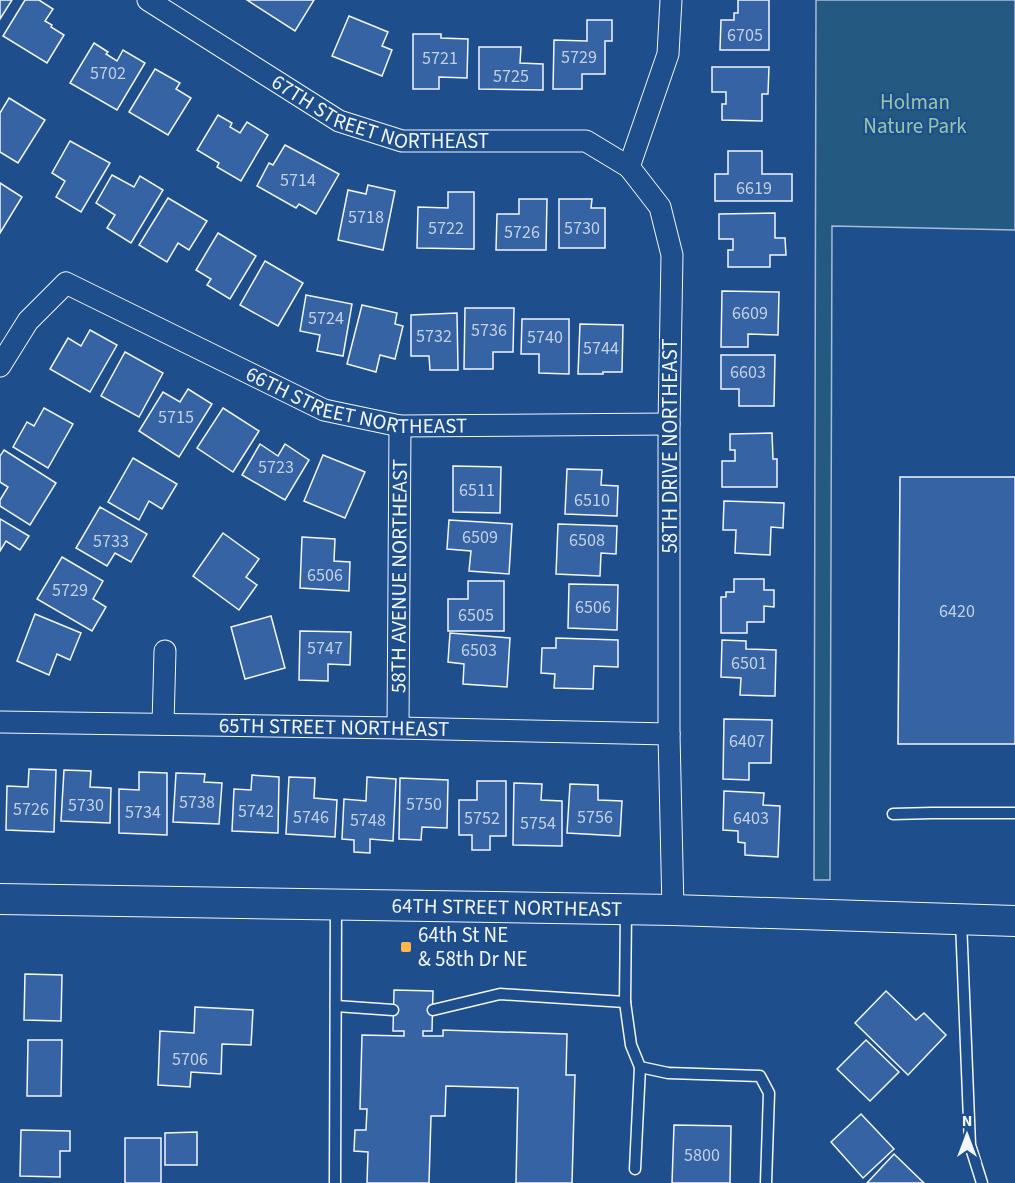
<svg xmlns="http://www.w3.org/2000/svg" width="1015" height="1183" font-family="'Source Sans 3',sans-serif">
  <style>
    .green { fill: #245a82; stroke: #a8bbd7; stroke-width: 1.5 }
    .building { fill: #3563a3; stroke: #f2f6ff; stroke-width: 1.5 }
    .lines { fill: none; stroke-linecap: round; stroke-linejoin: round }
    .service-casing { stroke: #f2f6ff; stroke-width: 13 }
    .minor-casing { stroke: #f2f6ff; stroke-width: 23 }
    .secondary-casing { stroke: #f2f6ff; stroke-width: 32 }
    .service { stroke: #1f4e8c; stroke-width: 10 }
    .minor { stroke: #1f4e8c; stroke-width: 21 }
    .secondary { stroke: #1f4e8c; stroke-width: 30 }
    .poi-dot { fill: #ffb74d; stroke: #1f4e8c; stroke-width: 2 }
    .labels { text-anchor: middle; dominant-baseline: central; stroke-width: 4.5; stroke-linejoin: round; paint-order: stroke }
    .number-label { font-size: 18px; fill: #c3d1e8 }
    .park-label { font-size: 21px; fill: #97c8a6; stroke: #1f4e8c }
    .street-label { font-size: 21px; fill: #f2f6ff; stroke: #1f4e8c }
    .poi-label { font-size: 21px; fill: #f2f6ff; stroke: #1f4e8c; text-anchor: start }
  </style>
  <rect width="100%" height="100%" fill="#1f4e8c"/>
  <!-- green -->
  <path class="green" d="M816,0h199v230l-183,-4 -2,654h-16z"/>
  <!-- building -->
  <g class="building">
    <path d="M0,0h12l-12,19z"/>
    <path d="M25,0h14l14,9 -8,12 7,4 -1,2 13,8 -17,28 -44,-27z"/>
    <path d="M247,0h67l-19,31z"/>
    <path d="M738,0h31v50h-49l1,-30h13v-7h4z"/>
    <path d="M349,16l39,16 -6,14 10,4 -10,26 -50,-20z"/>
    <path d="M587,20h25v21h-7v33h-23v15h-29l1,-49 33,1z"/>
    <path d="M413,34h28v4l27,1 -1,39 -28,-1v12h-26z"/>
    <path d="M94,43l14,9 -2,2 11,7 6,-11 22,13 -28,47 -47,-27z"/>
    <path d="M479,47h42l-1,16 23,1v26l-64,-1z"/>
    <path d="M712,67h57l-1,27h-6v27l-40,-1v-16h4v-12h-14z"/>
    <path d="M155,69l25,14 -4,6 15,9 -23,37 -39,-23z"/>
    <path d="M9,98l36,22 -27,43 -18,-11v-39z"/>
    <path d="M218,115l14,8 -2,4 10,6 7,-11 21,13 -27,46 -24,-14 2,-4 -22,-13z"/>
    <path d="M70,141l40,22 -29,49 -25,-15 9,-16 -13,-8z"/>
    <path d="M285,145l54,29 -23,40 -17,-10 -3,4 -39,-22 12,-23 4,2z"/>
    <path d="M728,151h34v23h30v27h-77v-27h13z"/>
    <path d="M112,175l22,12 6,-11 23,14 -32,53 -24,-15 8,-13 -19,-12z"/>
    <path d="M0,183l22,14 -22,36z"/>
    <path d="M368,185l27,6 -12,59 -45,-10 10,-50 18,4z"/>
    <path d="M448,192h26v57l-57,-1 1,-41 30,1z"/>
    <path d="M168,198l39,23 -18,29 -11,-7 -11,19 -28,-17z"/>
    <path d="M519,199h28l-1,51h-50l1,-36h22z"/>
    <path d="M559,199h33l-1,9h14v40h-46z"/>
    <path d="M775,213v25h10l1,17h-16v12h-42v-17h5v-11h-14v-25z"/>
    <path d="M218,233l38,23 -26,43 -23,-14 4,-6 -15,-9z"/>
    <path d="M265,261l38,22 -25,43 -38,-21z"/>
    <path d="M722,291l57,1 -1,43 -30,-1v13h-27z"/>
    <path d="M306,295l46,9 -9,52 -26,-5 3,-16 -20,-4z"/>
    <path d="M362,305l35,8 -2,11 8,2 -8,33 -15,-4 -4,17 -29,-8z"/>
    <path d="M465,308h49l-1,44h-20v17h-29z"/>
    <path d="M457,313l1,57h-28l-1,-14h-18v-41z"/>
    <path d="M522,319h47v55l-30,-1v-19h-18z"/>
    <path d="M580,324l43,1 -1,47h-19v2h-25z"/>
    <path d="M90,330l27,15 -27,47 -40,-23 18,-31 13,8z"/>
    <path d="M125,352l38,21 -24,44 -38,-21z"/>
    <path d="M721,355h54l-1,51h-35v-17h-18z"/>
    <path d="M188,389l24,15 -33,53 -40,-26 24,-39 17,10z"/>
    <path d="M44,408l29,16 -25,44 -35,-21 14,-25 7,4z"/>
    <path d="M223,408l36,23 -26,41 -36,-24z"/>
    <path d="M772,433l1,26h4v28h-55v-26h13v-11h-5v-16z"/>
    <path d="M260,444l18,12 7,-12 24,16 -24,40 -43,-25z"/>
    <path d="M4,450l52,33 -26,42 -30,-19v-6l8,-13 -8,-5v-26z"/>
    <path d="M323,455l42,17 -20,46 -41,-17z"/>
    <path d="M133,458l44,26 -15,25 -13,-8 -10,19 -31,-18z"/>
    <path d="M453,466l48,1 -1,46 -47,-1z"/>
    <path d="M567,469l35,1 -1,15 17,1 -1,30 -52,-2z"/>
    <path d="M900,477h115v267h-117z"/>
    <path d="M724,501l60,2 -1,25 -12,-1 -1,28 -35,-2 1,-23h-13z"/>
    <path d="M100,507l47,27 -16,28 -16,-9 -8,13 -31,-18z"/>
    <path d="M0,519l29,17 -9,14 -14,-9 -6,10z"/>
    <path d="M449,520l63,4 -3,50 -40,-3 2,-20 -24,-2z"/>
    <path d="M558,524l59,2 -1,28 -15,-1 -1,23 -44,-2z"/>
    <path d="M223,533l36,26 -13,18 11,8 -18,25 -46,-34z"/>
    <path d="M302,537l33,2 -1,22 16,1 -1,29 -49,-3z"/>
    <path d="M62,557l41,24 -10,18 13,8 -14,24 -55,-32z"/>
    <path d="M734,579h30v11h10v17l-10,-1v16h-17v11h-26v-36h5v-5h8z"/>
    <path d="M468,581h36v50h-56v-32h20z"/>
    <path d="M569,584l49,1 -1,45 -49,-2z"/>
    <path d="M35,614l46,19 -11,27 -13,-6 -8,21 -32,-14z"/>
    <path d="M271,616l14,52 -40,11 -14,-52z"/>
    <path d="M300,631l51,1 -1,33 -22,-1v17l-29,-1z"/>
    <path d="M450,633l60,5 -3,49 -44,-3 1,-20 -16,-2z"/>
    <path d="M556,638l62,2v27l-24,-1 -1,23 -39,-1 1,-14 -14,-1 1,-25h14z"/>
    <path d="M722,640l24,1v8l30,1 -1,46 -35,-1 1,-17 -20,-1z"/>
    <path d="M724,719l48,1 -1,43h-22v17l-26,-1z"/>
    <path d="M29,769l27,1 -2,62 -48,-2 1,-44 21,1z"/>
    <path d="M64,770l27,1 -1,16 21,1 -1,35 -49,-2z"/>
    <path d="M139,772l28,1v62l-48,-2v-44l20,1z"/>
    <path d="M176,773l29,1 -1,8 18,1 -3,41 -46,-2z"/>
    <path d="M252,775l27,2 -1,56 -46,-2 2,-42 17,1z"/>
    <path d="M289,777l26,1 -1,20 23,2 -2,37 -49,-3z"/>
    <path d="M367,777l29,2 -3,62 -23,-2v14l-16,-1v-12l-12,-1 2,-40 22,2z"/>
    <path d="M400,778l48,2 -1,48 -25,-1 -1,13 -22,-1z"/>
    <path d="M477,781h29v55h-16v14h-18v-15h-13v-35h18z"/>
    <path d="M514,783l28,1 -1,16 21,1v45l-49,-1z"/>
    <path d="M570,784l28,1v15l24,1 -2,35 -53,-3z"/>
    <path d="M724,791l40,2 -1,12 17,1 -2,51 -33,-2v-12l-7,-1v-11l-15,-1z"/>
    <path d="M25,974l37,1 -1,46 -37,-1z"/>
    <path d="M394,990l39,1 -1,40h-9v5h20v-6l124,4 -1,41h9l-3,108h-56l2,-95 -72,-2 -1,30h-14l-2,67h-62l1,-31 -14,-1 1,-21h11l1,-21h-7l2,-74 42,1v-5h-11z"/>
    <path d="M886,991l30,29 8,-7 22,22 -38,40 -53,-52z"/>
    <path d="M195,1007l58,3 -2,35 -29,-1 -1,30 -30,-2 -1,15 -32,-2 2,-54 34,2z"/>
    <path d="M28,1040h34l-1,56h-34z"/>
    <path d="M866,1040l33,32 -29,29 -33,-32z"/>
    <path d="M861,1114l33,35 -31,29 -32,-36z"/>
    <path d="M674,1125l57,1 -1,57h-58z"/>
    <path d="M21,1130l49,1v20h-10v26l-40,-1z"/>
    <path d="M197,1132v33h-32v-32z"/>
    <rect x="125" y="1138" width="36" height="45"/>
    <path d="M894,1154l30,29h-57z"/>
  </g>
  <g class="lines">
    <!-- service casing -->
    <g class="service-casing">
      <g id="service">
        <path d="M893,814l39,-1h83"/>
        <path d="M961,921l9,224 12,38"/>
        <path d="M625,1002l6,43 9,22 28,6 92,3 9,17 -3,90"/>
        <path d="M336,1006l57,4"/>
        <path d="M433,1010l67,-16 125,8 1,-90"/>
        <path d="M635,1169l5,-102"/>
        <path d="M335,1183l1,-278"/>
      </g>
    </g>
    <!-- minor casing -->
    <g class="minor-casing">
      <g id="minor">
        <path id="s1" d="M148,0l191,121 63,20h184l43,26"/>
        <path d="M671,0l-3,54 -39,113 31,40 12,48 -3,169v310l4,176"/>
        <path id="s2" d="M0,366l28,-45 38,-38 258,127 76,16 269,-2"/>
        <path id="s3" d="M0,722l398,6 271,6"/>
        <path d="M163,724l2,-73"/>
        <path id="s4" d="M398,728l2,-302"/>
      </g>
    </g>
    <!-- secondary casing -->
    <g class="secondary-casing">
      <g id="secondary">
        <path id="s5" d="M0,899l673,11 342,11"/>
      </g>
    </g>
    <!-- service -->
    <use href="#service" class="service"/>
    <!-- minor -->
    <use href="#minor" class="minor"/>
    <!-- secondary -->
    <use href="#secondary" class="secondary"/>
  </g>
  <!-- markers -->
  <rect class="poi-dot" x="400" y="941" width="12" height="12" rx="3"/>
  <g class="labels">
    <!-- number labels -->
    <g class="number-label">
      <text x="745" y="35">6705</text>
      <text x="579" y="57">5729</text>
      <text x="440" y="58">5721</text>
      <text x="108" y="73">5702</text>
      <text x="511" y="76">5725</text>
      <text x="298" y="180">5714</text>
      <text x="754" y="188">6619</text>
      <text x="366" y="217">5718</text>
      <text x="446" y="228">5722</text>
      <text x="582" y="228">5730</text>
      <text x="522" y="232">5726</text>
      <text x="750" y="313">6609</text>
      <text x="326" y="318">5724</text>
      <text x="489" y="330">5736</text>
      <text x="434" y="336">5732</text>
      <text x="545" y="337">5740</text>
      <text x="601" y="348">5744</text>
      <text x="748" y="372">6603</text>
      <text x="176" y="417">5715</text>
      <text x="276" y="467">5723</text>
      <text x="477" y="490">6511</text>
      <text x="592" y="500">6510</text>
      <text x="480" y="537">6509</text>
      <text x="587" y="540">6508</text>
      <text x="111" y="541">5733</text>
      <text x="325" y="575">6506</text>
      <text x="70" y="590">5729</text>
      <text x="593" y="607">6506</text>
      <text x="957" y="611">6420</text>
      <text x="476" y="615">6505</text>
      <text x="325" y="648">5747</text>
      <text x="479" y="650">6503</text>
      <text x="749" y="663">6501</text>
      <text x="747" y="741">6407</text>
      <text x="197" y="802">5738</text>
      <text x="424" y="804">5750</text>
      <text x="86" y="805">5730</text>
      <text x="31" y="809">5726</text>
      <text x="256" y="811">5742</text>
      <text x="143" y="812">5734</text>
      <text x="311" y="817">5746</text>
      <text x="595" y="817">5756</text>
      <text x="482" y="818">5752</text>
      <text x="751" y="818">6403</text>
      <text x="368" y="820">5748</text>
      <text x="538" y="823">5754</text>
      <text x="190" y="1059">5706</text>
      <text x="702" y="1155">5800</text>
    </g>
    <!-- park labels -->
    <g class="park-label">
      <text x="915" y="102">Holman<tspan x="915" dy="24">Nature Park</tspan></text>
    </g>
    <!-- street labels -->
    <g class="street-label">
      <text stroke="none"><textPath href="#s1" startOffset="264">67TH STREET NORTHEAST</textPath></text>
      <text stroke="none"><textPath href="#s2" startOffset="424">66TH STREET NORTHEAST</textPath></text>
      <text transform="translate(670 446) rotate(-90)">58TH DRIVE NORTHEAST</text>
      <text stroke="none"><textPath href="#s4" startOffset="152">58TH AVENUE NORTHEAST</textPath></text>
      <text stroke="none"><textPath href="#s3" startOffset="334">65TH STREET NORTHEAST</textPath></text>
      <text stroke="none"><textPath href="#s5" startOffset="507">64TH STREET NORTHEAST</textPath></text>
    </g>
    <!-- poi labels -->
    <g class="poi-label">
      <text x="418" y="935">64th St NE<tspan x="418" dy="24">&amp; 58th Dr NE</tspan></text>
    </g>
  </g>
  <!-- north arrow -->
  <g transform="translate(967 1135)" stroke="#1f4e8c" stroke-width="4.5" paint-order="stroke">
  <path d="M0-4.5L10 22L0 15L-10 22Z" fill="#f2f6ff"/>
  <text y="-9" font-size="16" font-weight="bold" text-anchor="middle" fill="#f2f6ff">N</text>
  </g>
</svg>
